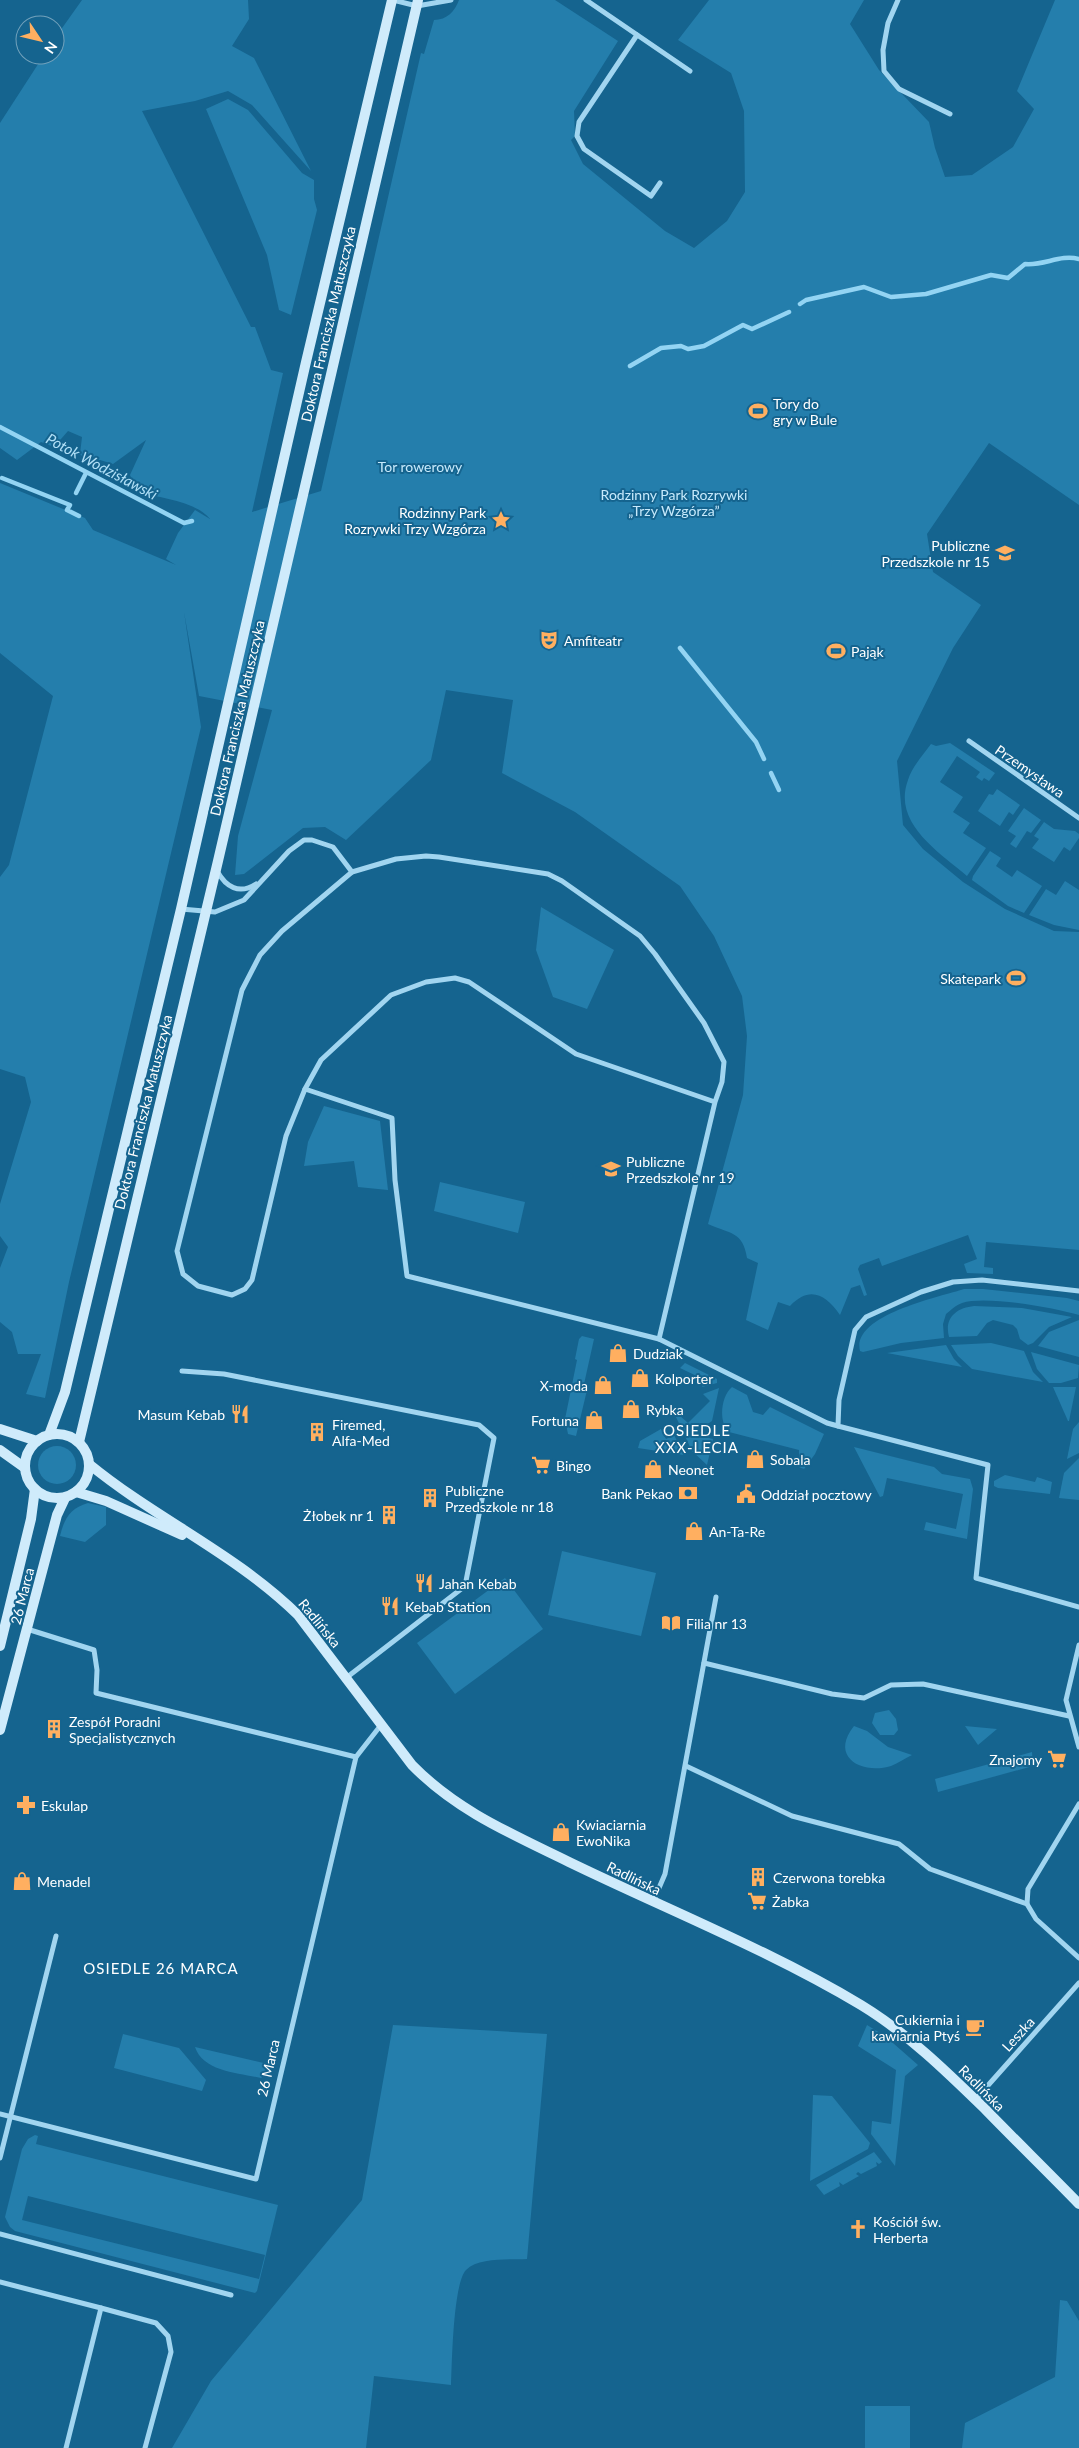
<svg xmlns="http://www.w3.org/2000/svg" width="1079" height="2448" font-family="Lato,sans-serif">
  <style>
    .green { fill: #247eac; fill-rule: evenodd }
    .lines { fill: none; stroke-linecap: round; stroke-linejoin: round }
    .stream { stroke: #93d4f3; stroke-width: 4.5 }
    .street { stroke: #a1d5f0; stroke-width: 5 }
    .secondary { stroke: #cfebfb; stroke-width: 10 }
    .labels { text-anchor: middle; dominant-baseline: central; stroke-width: 4; stroke-linejoin: round; paint-order: stroke }
    .street-label { font-size: 14px; fill: #fff; stroke: #15648f }
    .poi-label { font-size: 14px; fill: #fff; stroke: #15648f; text-anchor: start }
    .park-label { font-size: 14px; fill: #c7eafc; stroke: #15648f }
    .water-label { font-size: 15px; font-style: italic; fill: #b1e0f7; stroke: #15648f }
    .neighbourhood-label { font-size: 15px; letter-spacing: 1px; fill: #fff; stroke: #15648f }
  </style>
  <rect width="100%" height="100%" fill="#15648f"/>
  <!-- green -->
  <g class="green">
    <path d="M82,0h166l1,19 -17,27 22,12 57,113 -59,-66 -24,-14 -33,10 -53,10 109,216h4l16,43 12,3 -31,139 69,-21 100,-438 3,1 10,-34c13,0 21,-9 25,-20h96l63,41 -44,70 1,25 -4,4 12,24 82,67 29,17 33,-27 18,-29 -1,-81 -13,-38 -53,-33 31,-40h155l-14,24 29,46 50,52 6,26 10,29 27,-2 41,-28 21,-38 -17,-18 38,-91h24v505l-90,-62 -62,91 6,38 48,33 -28,43 -56,113 6,64 20,24 40,33 42,27 49,22 25,1v318l-93,-8 -2,25 9,1v6l-26,-1 -3,-9 13,-5 -9,-24 -86,31 -3,-8 -19,7 -2,4 9,26 -3,1 -4,-11 -9,3 -11,27c-14,-20 -30,-30 -50,-9l-12,-4 -10,28 -22,-10 12,-57 -11,-5c-4,-27 -17,-24 -39,-34l35,-129 4,-59 -5,-40 -28,-60 -34,-50 -105,-74 -73,-39 11,-73 -67,-10 -15,70 -85,80 -21,-13 -22,1 -59,46 -9,1 3,-39 34,-126 -73,-14 -15,-84 17,115 -132,555 -24,116 -19,-4 15,-40h-23l-6,-22 -12,-10v-54l8,-21 -8,-11v-32l31,-102 -6,-25 -25,-8v-192l9,-12 44,-169 -53,-43v-170l85,35 8,12 83,35 -10,-6 12,-26 17,-23 15,9c-14,-18 -51,-21 -72,-27l-8,-17 16,-35 -33,24 -13,-4 -9,6 -11,-12 2,-17 -14,-6 -14,16 -13,-5 -24,18 -17,-12v-325l44,-68h11v-17z"/>
    <path d="M228,99l20,11 54,63 12,7v19l3,11 -26,105 -12,-5 -12,-55 -61,-146z"/>
    <path d="M950,743l45,30 -6,8 -5,-3 -2,3 -6,-4 4,-5 -23,-16 -17,26 23,15 -10,15 17,11 -7,10 23,15 -19,28c-28,-24 -75,-53 -59,-96 4,-13 15,-25 23,-36l5,2z"/>
    <path d="M997,789l23,16 -7,10 -4,-3 -9,14 -22,-15 11,-17 4,1z"/>
    <path d="M1024,808l17,12 -10,13 -4,-2 -11,17 -6,-4 6,-8 -8,-5z"/>
    <path d="M1044,822l10,7 21,2 4,3v4l-9,13 -6,-4 -10,15 -22,-14 7,-9 -5,-3z"/>
    <path d="M990,851l11,7 -5,8 16,11 5,-7 25,16 -18,27 -16,-7 -36,-26 1,-4z"/>
    <path d="M1065,881l14,9v40l-25,-5 -25,-10 17,-26 10,6z"/>
    <path d="M541,907l73,43 -27,59 -34,-12 -17,-47z"/>
    <path d="M324,1106l56,15 8,69 -30,-3 -4,-26 -50,5 4,-24z"/>
    <path d="M440,1182l85,20 -7,31 -84,-22z"/>
    <path d="M964,1289h19l84,9 12,3v14c-25,-7 -93,-20 -117,-12 -6,2 -11,7 -16,11l-3,10 1,14 -43,5 -38,9 -3,-1c-9,-36 80,-54 104,-62z"/>
    <path d="M974,1306l48,2 50,9 -23,10 -16,16 -5,2 -8,-6 -3,-10 -4,-4 -20,-5 -6,3 -10,13 -28,1c-5,-19 7,-29 25,-31z"/>
    <path d="M1079,1320v37l-41,-11 11,-14z"/>
    <path d="M582,1336l12,3 -10,45 4,2 -12,50 -8,-2 -3,-15 12,-59 -2,-1 4,-20z"/>
    <path d="M991,1343l33,8 9,21 10,10 -71,-13 -14,-13 -7,-11z"/>
    <path d="M946,1345l8,14 8,8 -75,-14z"/>
    <path d="M1031,1352l48,13 -1,13 -17,5h-12l-12,-14z"/>
    <path d="M685,1363l32,16v4l-15,4 3,-7 -25,-12z"/>
    <path d="M732,1387l15,8 6,17 10,3 7,-8 54,27 -9,20 -11,15 -5,-2v-17l-70,-18c-11,-10 -8,-36 3,-45z"/>
    <path d="M1053,1387h23l-7,34h-1z"/>
    <path d="M719,1388l-7,33 -6,4 -6,-2 -3,12 16,4 -6,26 -15,-14 -16,-34 3,-2 9,8 22,-22 -7,-7z"/>
    <path d="M1079,1422v31l-12,6 6,-30z"/>
    <path d="M661,1429l5,10 8,-4 10,20 -46,-7 2,-7z"/>
    <circle cx="57" cy="1465" r="19"/>
    <path d="M854,1447l80,20 8,7 28,5 3,10 -6,50 -43,-9 2,-8 30,7 7,-35 -76,-16 -4,18 -3,1z"/>
    <path d="M1079,1458v42l-20,-2 5,-25z"/>
    <path d="M1005,1475l30,7 2,-5 15,5 -2,12 -52,-6 -4,-2v-5z"/>
    <path d="M88,1503l18,4v18l-21,17 -25,-6c4,-17 10,-28 28,-33z"/>
    <path d="M562,1551l94,22 -15,63 -93,-21z"/>
    <path d="M505,1578l38,51 -88,65 -38,-51z"/>
    <path d="M889,1710l7,9 2,11 -4,5h-14l-8,-12 3,-10z"/>
    <path d="M854,1726l13,5 21,16 24,8c-6,3 -14,8 -21,11 -29,9 -62,-9 -37,-40z"/>
    <path d="M965,1726l32,3 -19,16z"/>
    <path d="M1032,1752l1,14 -95,26 -3,-13z"/>
    <path d="M393,2025l154,9 -20,225c-17,1 -48,-2 -61,11 -13,14 -14,93 -15,115l-77,-9 -8,72h-194l39,-67 151,-181z"/>
    <path d="M867,2025l18,11 33,29 -13,11 -10,90 -24,-32 1,-13 19,3 5,-54 -38,-24z"/>
    <path d="M123,2034l56,14 27,32 -4,11 -88,-23z"/>
    <path d="M195,2047l77,18 -1,5 -10,8c-21,-5 -58,-6 -66,-31z"/>
    <path d="M813,2095l19,1 38,47 -2,6 -58,32z"/>
    <path d="M35,2135l3,1 -2,8 242,61 -21,86 -2,2 -240,-62 -5,-4 -5,-10 17,-68 6,-10zM28,2196l237,59 -6,24 -237,-59z"/>
    <path d="M874,2152l8,10 -3,2 -3,-2 1,4 -16,8 -3,-2 -2,2 3,2 -16,9 -4,-3 1,4 -16,9 -8,-10z"/>
    <path d="M1060,2300l7,1 12,20v127h-117l3,-25 90,-46z"/>
    <rect x="865" y="2406" width="45" height="42"/>
  </g>
  <g class="lines">
    <!-- stream -->
    <g class="stream">
      <path d="M800,304l6,-4 58,-13 27,10 35,-3 65,-19 17,3 17,-14c19,2 35,-10 54,-5"/>
      <path d="M630,366l31,-18 20,-2 7,3 16,-3 39,-21 9,4 37,-17"/>
      <path d="M0,427l184,96 8,-2"/>
      <path d="M2,478l68,27 -3,5 12,6"/>
      <path d="M76,493l10,-20"/>
      <path d="M680,648l76,94 8,17"/>
      <path d="M771,773l8,17"/>
    </g>
    <!-- street -->
    <g class="street">
      <path d="M393,0l24,6 34,-6"/>
      <path d="M586,0l104,71"/>
      <path d="M898,0l-10,23 -5,27 1,21 15,18 51,25"/>
      <path d="M637,35l-58,87 -2,14 7,13 67,47 9,-13"/>
      <path d="M969,741l110,77"/>
      <path d="M217,871c9,16 22,24 39,13"/>
      <path d="M181,909l34,3 29,-12 45,-49 15,-11h8l21,7 19,25"/>
      <path d="M305,1089l87,29 3,62 12,96 252,63 168,84 11,3"/>
      <path d="M1079,1291l-97,-11 -29,2 -32,10 -55,25 -11,13 -16,70 -1,26 150,39 -12,113 103,29"/>
      <path d="M659,1339l56,-237 7,-20 2,-20 -20,-39 -49,-69 -15,-18 -78,-55 -14,-7 -109,-17 -13,-1 -30,3 -44,13 -70,59 -22,24 -18,35 -65,261 6,23 15,12 34,9 13,-6 7,-9 34,-144 19,-47 16,-29 70,-65 35,-13 29,-4 14,4 107,72 139,48"/>
      <path d="M182,1371l42,3 255,51 15,13 -29,148 -119,92"/>
      <path d="M27,1629l67,21 3,20 -1,23 260,64"/>
      <path d="M1079,1645l-13,55 13,47"/>
      <path d="M704,1663l128,31 32,4 27,-13 32,-1 146,32"/>
      <path d="M686,1766l106,50 107,28 31,25 97,35"/>
      <path d="M1079,1804l-51,85 -1,15 9,15 43,39"/>
      <path d="M653,1902l12,-28 51,-277"/>
      <path d="M975,2100l104,-117"/>
      <path d="M0,2114l256,65 100,-422 25,-32"/>
      <path d="M0,2158l56,-222"/>
      <path d="M0,2234l231,61"/>
      <path d="M0,2282l101,26 -35,140"/>
      <path d="M101,2308l55,15 12,13 3,16 -26,96"/>
    </g>
    <!-- secondary -->
    <g class="secondary">
      <path d="M0,1429l37,12"/>
      <circle cx="57" cy="1466" r="32"/>
      <path d="M49,1435l16,-43 116,-483 125,-547 86,-362"/>
      <path d="M79,1442l139,-581 200,-861"/>
      <path d="M0,1450l25,18"/>
      <path d="M89,1464c67,55 147,90 209,151l114,150c45,46 100,69 157,97 97,47 200,88 292,143 46,28 85,66 124,104 31,32 63,63 94,95"/>
      <path d="M76,1492l30,9 76,34"/>
      <path d="M0,1646l31,-127 4,-30"/>
      <path d="M0,1730l57,-215 8,-17"/>
    </g>
  </g>
  <!-- icons -->
  <defs>
    <g id="stadium-bare" transform="scale(1.5)"><path d="M0-5a6.5 5 0 1 0 0 10a6.5 5 0 1 0 0-10ZM-3.5-1.8h7v3.6h-7Z" fill="#ffaf60" stroke="#15648f" stroke-width="2.5" paint-order="stroke"/></g>
    <g id="sight-bare" transform="scale(1.5)"><path d="M0-6L1.8-2.2L6-1.7L2.9 1.2L3.7 5.4L0 3.3L-3.7 5.4L-2.9 1.2L-6-1.7L-1.8-2.2Z" fill="#ffaf60" stroke="#15648f" stroke-width="2.5" paint-order="stroke"/></g>
    <g id="school-bare" transform="scale(1.5)"><path d="M0-5L7-2L0 1L-7-2ZM-4 1L0 2.5L4 1V4Q0 6-4 4Z" fill="#ffaf60" stroke="#15648f" stroke-width="2.5" paint-order="stroke"/></g>
    <g id="theatre-bare" transform="scale(1.5)"><path d="M-5-5.5Q0-4 5-5.5V0Q5 5 0 6Q-5 5-5 0ZM-3.3-2.5H-1v1.5H-3.3ZM1-2.5H3.3v1.5H1ZM-2.8 1Q0 5.5 2.8 1Z" fill="#ffaf60" stroke="#15648f" stroke-width="2.5" paint-order="stroke"/></g>
    <g id="shop-bare" transform="scale(1.5)"><path d="M-5-2.5h2.3a2.7 3.5 0 0 1 5.4 0H5L5.5 6h-11ZM-1.5-2.5h3a1.5 2.3 0 0 0-3 0Z" fill="#ffaf60" stroke="#15648f" stroke-width="2.5" paint-order="stroke"/></g>
    <g id="restaurant-bare" transform="scale(1.5)"><path d="M-5-6h1v4h1v-4h1v4h1v-4h1v5L-1.5 .5V6h-2V.5L-5-1ZM5-6V6H3V1.5H1.5Q1.5-4 5-6Z" fill="#ffaf60" stroke="#15648f" stroke-width="2.5" paint-order="stroke"/></g>
    <g id="building-bare" transform="scale(1.5)"><path d="M-4-6H4V6H1V3H-1V6H-4ZM-2.5-4.3h1.7v1.8h-1.7ZM.8-4.3h1.7v1.8H.8ZM-2.5-1h1.7V.8h-1.7ZM.8-1h1.7V.8H.8Z" fill="#ffaf60" stroke="#15648f" stroke-width="2.5" paint-order="stroke"/></g>
    <g id="supermarket-bare" transform="scale(1.5)"><path d="M-6-5.5h2.5l.6 2H6L4.5 2H-2.5L-4.4-4H-6ZM-1.5 3.2a1.3 1.3 0 1 0 .1 0ZM3 3.2a1.3 1.3 0 1 0 .1 0Z" fill="#ffaf60" stroke="#15648f" stroke-width="2.5" paint-order="stroke"/></g>
    <g id="bank-bare" transform="scale(1.5)"><path d="M-6-4H6V4H-6ZM0-2.3a2.3 2.3 0 1 0 0 4.6a2.3 2.3 0 1 0 0-4.6Z" fill="#ffaf60" stroke="#15648f" stroke-width="2.5" paint-order="stroke"/></g>
    <g id="civic-bare" transform="scale(1.5)"><path d="M-.6-6.5H3V-4.5H.6V-3L4-1V1h2V6H-6V1h2V-1L-.6-3ZM-1.2 2.5V6h2.4V2.5Z" fill="#ffaf60" stroke="#15648f" stroke-width="2.5" paint-order="stroke"/></g>
    <g id="library-bare" transform="scale(1.5)"><path d="M-6-4Q-3-5.5-.7-3.5V5Q-3 3-6 4ZM6-4Q3-5.5 .7-3.5V5Q3 3 6 4Z" fill="#ffaf60" stroke="#15648f" stroke-width="2.5" paint-order="stroke"/></g>
    <g id="pharmacy-bare" transform="scale(1.5)"><path d="M-2-6h4v4h4v4h-4v4h-4v-4h-4v-4h4Z" fill="#ffaf60" stroke="#15648f" stroke-width="2.5" paint-order="stroke"/></g>
    <g id="cafe-bare" transform="scale(1.5)"><path d="M-5.5-4.5H6V0H3Q3 3.5 0 3.5H-2.5Q-5.5 3.5-5.5 0ZM3-3.2v2h1.7v-2ZM-6 4.5H4V6H-6Z" fill="#ffaf60" stroke="#15648f" stroke-width="2.5" paint-order="stroke"/></g>
    <g id="church-bare" transform="scale(1.5)"><path d="M-1.2-6h2.4v3.5h3.3v2.4h-3.3V6h-2.4V-.1h-3.3v-2.4h3.3Z" fill="#ffaf60" stroke="#15648f" stroke-width="2.5" paint-order="stroke"/></g>
  </defs>
  <g fill-rule="evenodd">
    <use href="#stadium-bare" x="758" y="411"/>
    <use href="#sight-bare" x="501" y="520"/>
    <use href="#school-bare" x="1005" y="553"/>
    <use href="#theatre-bare" x="549" y="640"/>
    <use href="#stadium-bare" x="836" y="651"/>
    <use href="#stadium-bare" x="1016" y="978"/>
    <use href="#school-bare" x="611" y="1169"/>
    <use href="#shop-bare" x="618" y="1353"/>
    <use href="#shop-bare" x="640" y="1378"/>
    <use href="#shop-bare" x="603" y="1385"/>
    <use href="#shop-bare" x="631" y="1409"/>
    <use href="#restaurant-bare" x="240" y="1414"/>
    <use href="#shop-bare" x="594" y="1420"/>
    <use href="#building-bare" x="317" y="1432"/>
    <use href="#shop-bare" x="755" y="1459"/>
    <use href="#supermarket-bare" x="541" y="1465"/>
    <use href="#shop-bare" x="653" y="1469"/>
    <use href="#bank-bare" x="688" y="1493"/>
    <use href="#civic-bare" x="746" y="1494"/>
    <use href="#building-bare" x="430" y="1498"/>
    <use href="#building-bare" x="389" y="1515"/>
    <use href="#shop-bare" x="694" y="1531"/>
    <use href="#restaurant-bare" x="424" y="1583"/>
    <use href="#restaurant-bare" x="390" y="1606"/>
    <use href="#library-bare" x="671" y="1623"/>
    <use href="#building-bare" x="54" y="1729"/>
    <use href="#supermarket-bare" x="1057" y="1759"/>
    <use href="#pharmacy-bare" x="26" y="1805"/>
    <use href="#shop-bare" x="561" y="1832"/>
    <use href="#building-bare" x="758" y="1877"/>
    <use href="#shop-bare" x="22" y="1881"/>
    <use href="#supermarket-bare" x="757" y="1901"/>
    <use href="#cafe-bare" x="975" y="2027"/>
    <use href="#church-bare" x="858" y="2229"/>
  </g>
  <g class="labels">
    <!-- street labels -->
    <g class="street-label">
      <text transform="translate(328 324) rotate(-77)">Doktora Franciszka Matuszczyka</text>
      <text transform="translate(237 718) rotate(-77)">Doktora Franciszka Matuszczyka</text>
      <text transform="translate(1030 771) rotate(35)">Przemysława</text>
      <text transform="translate(143 1112) rotate(-76)">Doktora Franciszka Matuszczyka</text>
      <text transform="translate(22 1596) rotate(-76)">26 Marca</text>
      <text transform="translate(320 1623) rotate(51)">Radlińska</text>
      <text transform="translate(634 1878) rotate(26)">Radlińska</text>
      <text transform="translate(1018 2034) rotate(-48)">Leszka</text>
      <text transform="translate(268 2068) rotate(-77)">26 Marca</text>
      <text transform="translate(982 2088) rotate(45)">Radlińska</text>
    </g>
    <!-- poi labels -->
    <g class="poi-label">
      <text x="773" y="403">Tory do<tspan x="773" dy="16">gry w Bule</tspan></text>
      <text x="486" y="512" text-anchor="end">Rodzinny Park<tspan x="486" dy="16">Rozrywki Trzy Wzgórza</tspan></text>
      <text x="990" y="545" text-anchor="end">Publiczne<tspan x="990" dy="16">Przedszkole nr 15</tspan></text>
      <text x="564" y="640">Amfiteatr</text>
      <text x="851" y="651">Pająk</text>
      <text x="1001" y="978" text-anchor="end">Skatepark</text>
      <text x="626" y="1161">Publiczne<tspan x="626" dy="16">Przedszkole nr 19</tspan></text>
      <text x="633" y="1353">Dudziak</text>
      <text x="655" y="1378">Kolporter</text>
      <text x="588" y="1385" text-anchor="end">X-moda</text>
      <text x="646" y="1409">Rybka</text>
      <text x="225" y="1414" text-anchor="end">Masum Kebab</text>
      <text x="579" y="1420" text-anchor="end">Fortuna</text>
      <text x="332" y="1424">Firemed,<tspan x="332" dy="16">Alfa-Med</tspan></text>
      <text x="770" y="1459">Sobala</text>
      <text x="556" y="1465">Bingo</text>
      <text x="668" y="1469">Neonet</text>
      <text x="445" y="1490">Publiczne<tspan x="445" dy="16">Przedszkole nr 18</tspan></text>
      <text x="673" y="1493" text-anchor="end">Bank Pekao</text>
      <text x="761" y="1494">Oddział pocztowy</text>
      <text x="374" y="1515" text-anchor="end">Żłobek nr 1</text>
      <text x="709" y="1531">An-Ta-Re</text>
      <text x="439" y="1583">Jahan Kebab</text>
      <text x="405" y="1606">Kebab Station</text>
      <text x="686" y="1623">Filia nr 13</text>
      <text x="69" y="1721">Zespół Poradni<tspan x="69" dy="16">Specjalistycznych</tspan></text>
      <text x="1042" y="1759" text-anchor="end">Znajomy</text>
      <text x="41" y="1805">Eskulap</text>
      <text x="576" y="1824">Kwiaciarnia<tspan x="576" dy="16">EwoNika</tspan></text>
      <text x="773" y="1877">Czerwona torebka</text>
      <text x="37" y="1881">Menadel</text>
      <text x="772" y="1901">Żabka</text>
      <text x="960" y="2019" text-anchor="end">Cukiernia i<tspan x="960" dy="16">kawiarnia Ptyś</tspan></text>
      <text x="873" y="2221">Kościół św.<tspan x="873" dy="16">Herberta</tspan></text>
    </g>
    <!-- park labels -->
    <g class="park-label">
      <text x="420" y="466">Tor rowerowy</text>
      <text x="674" y="494">Rodzinny Park Rozrywki<tspan x="674" dy="16">„Trzy Wzgórza”</tspan></text>
    </g>
    <!-- water labels -->
    <g class="water-label">
      <text transform="translate(102 466) rotate(28)">Potok Wodzisławski</text>
    </g>
    <!-- neighbourhood labels -->
    <g class="neighbourhood-label">
      <text x="697" y="1430">OSIEDLE<tspan x="697" dy="17">XXX-LECIA</tspan></text>
      <text x="161" y="1968">OSIEDLE 26 MARCA</text>
    </g>
  </g>
  <!-- north arrow -->
  <g transform="translate(40 40) rotate(125)"><circle r="24" fill="#15648f" stroke="#73a2bc"/>
  <path d="M0-4L9 19L0 12L-9 19Z" fill="#ffaf60"/>
  <text y="-8" font-size="14" font-weight="bold" text-anchor="middle" fill="#ffffff">N</text>
  </g>
</svg>
